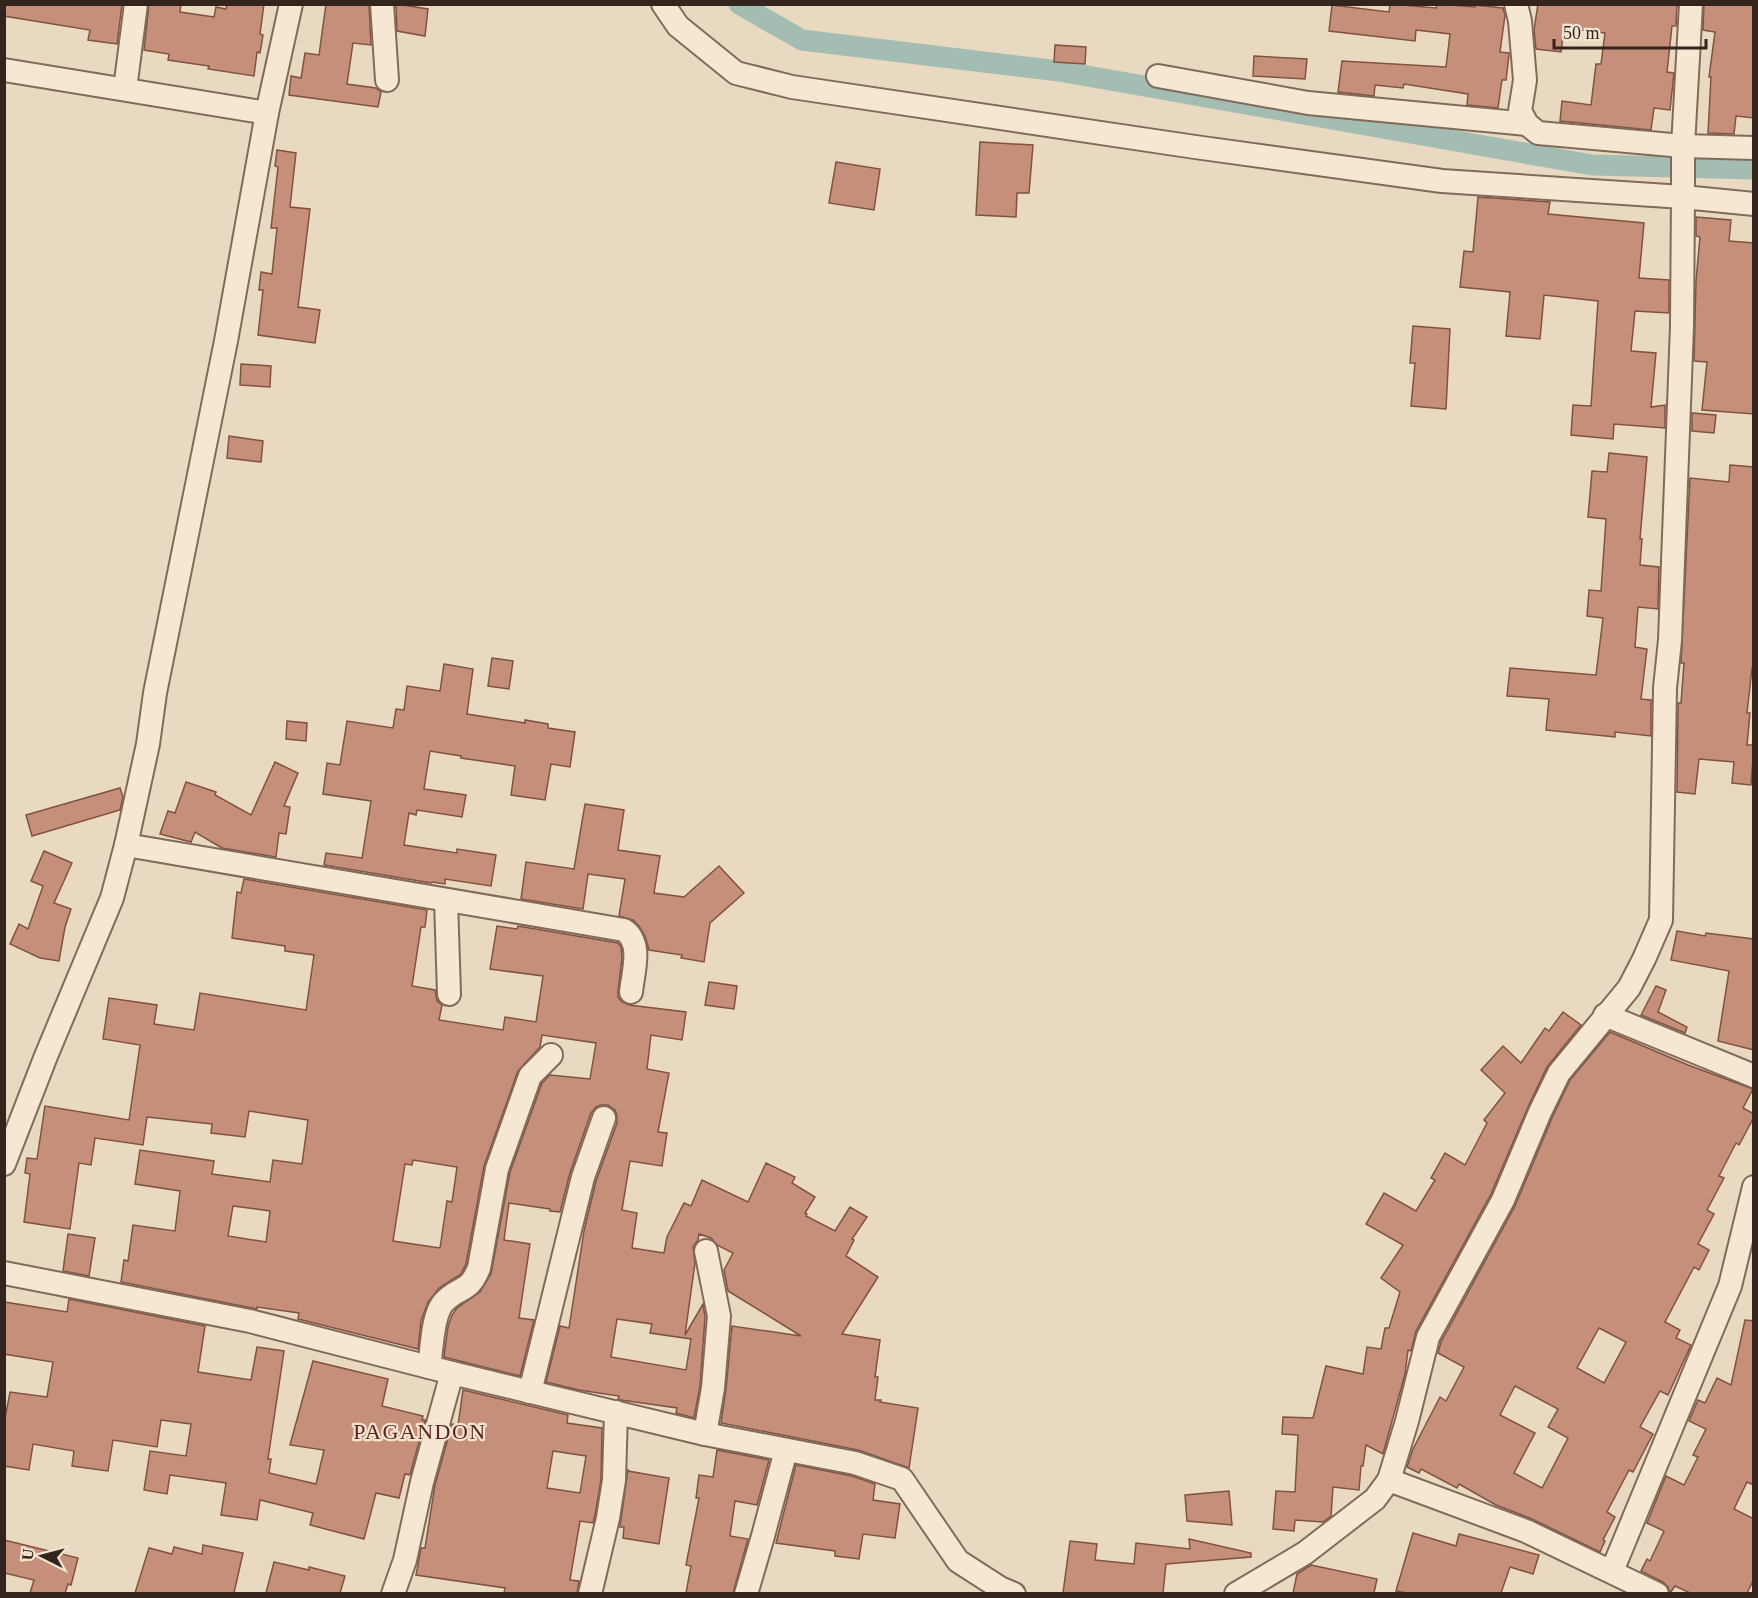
<svg xmlns="http://www.w3.org/2000/svg" width="1758" height="1598" font-family="'Times New Roman',serif">
  <style>
    .lines { fill: none; stroke-linecap: round; stroke-linejoin: round }
    .canal { stroke: #a3bdb2; stroke-width: 21 }
    .building { fill: #c68f79; stroke: #805241; stroke-width: 1.5; fill-rule: evenodd }
    .street-casing { stroke: #826a5a; stroke-width: 26 }
    .street { stroke: #f6e7d3; stroke-width: 22 }
    .labels { text-anchor: middle; dominant-baseline: central; stroke-width: 4.5; stroke-linejoin: round; paint-order: stroke }
    .quarter-label { font-size: 22px; letter-spacing: 1.5px; fill: #5d241f; stroke: #f2e4d0 }
  </style>
  <rect width="100%" height="100%" fill="#ead9c1"/>
  <g class="lines">
    <!-- canal -->
    <path class="canal" d="M739,4l63,36 257,31 533,94 162,4"/>
  </g>
  <!-- building -->
  <g class="building">
    <path d="M4,4h118l-5,40 -29,-4 2,-10 -86,-14z"/>
    <path d="M149,4h32l-1,8 34,5 2,-10 10,2 1,-5h37l-4,30 3,1 -3,18 -3,-1 -3,24 -46,-7 1,-3 -41,-6 1,-6 -25,-4z"/>
    <path d="M326,4h43l2,41 -18,-2 -6,41 29,4 5,4 -3,15 -89,-12 2,-19 10,2 4,-25 14,2z"/>
    <path d="M396,4l32,5 -3,27 -28,-5z"/>
    <path d="M1390,4l46,4 1,-4 38,3v-2l28,3 2,7 -5,37 9,1v2l-3,25h-4l-4,28 -31,-3 1,-11 -64,-10 -1,4 -28,-3 -1,11 -36,-4 4,-31 104,6 4,-33 -34,-4 -1,11 -86,-10 3,-26 57,7z"/>
    <path d="M1538,4h139l-1,22h-4l-5,46 7,1 -4,37 -16,-2 -3,22 -91,-9 2,-20 29,4 5,-41h5l4,-31 -41,-5 -3,24 -25,-3 -2,-19z"/>
    <path d="M1704,4h50v114l-18,-2 -2,18 -26,-1 3,-56h-2l6,-45 -12,-2z"/>
    <path d="M1055,45l31,2 -1,17 -31,-2z"/>
    <path d="M1254,56l53,3 -2,20 -52,-3z"/>
    <path d="M980,142l53,3 -4,48h-12l-1,24 -40,-2z"/>
    <path d="M277,150l19,3 -6,54 20,2 -12,98 22,3 -5,33 -57,-8 5,-45h-4l2,-18 11,2 5,-46h-6l7,-61 -3,-1z"/>
    <path d="M836,162l44,7 -6,41 -45,-7z"/>
    <path d="M1478,197l72,5 -2,12 96,9 -5,55 30,2v33l-34,-2 -4,40 25,2 -5,54 14,-2v23l-51,-4 -1,15 -42,-4 2,-30 18,1 7,-105 -54,-6 -4,44 -34,-3 4,-44 -50,-5 4,-36 9,1z"/>
    <path d="M1696,217l35,3 -2,21 25,2v171l-52,-4 5,-48 -13,-1 2,-80 4,-44 -4,-1z"/>
    <path d="M1413,326l37,3 -4,80 -35,-3 4,-43h-5z"/>
    <path d="M241,364l30,2 -1,21 -30,-2z"/>
    <path d="M1692,413l24,2 -2,18 -22,-2z"/>
    <path d="M229,436l34,5 -2,21 -34,-4z"/>
    <path d="M1609,453l38,4 -7,82h2l-2,26 19,2 -1,42 -20,-2 -3,40 12,2 -6,50 10,1v36l-36,-4v5l-69,-7 3,-31 -42,-3 3,-28 86,7 7,-57 -16,-2 2,-26 12,1 5,-72 -18,-2 4,-46 15,1z"/>
    <path d="M1730,465l24,2v201h-2l-5,45h3l-3,32h7l-3,40 -19,-2 2,-21 -35,-3 -4,35 -18,-2 1,-89h3l3,-40h-3l9,-185 39,4z"/>
    <path d="M492,658l21,3 -4,28 -21,-3z"/>
    <path d="M444,664l29,5 -6,45 58,9v-3l23,4v4l27,4 -5,35 -19,-3 -6,36 -34,-5 4,-29 -54,-8v-2l-31,-5 -6,38 42,6 -4,22 -45,-7 -1,5 -7,-2 -5,32 53,8v-4l39,6 -5,31 -46,-7v5l-13,-2 -1,1 -107,-18 2,-12 36,5 9,-57 -48,-7 4,-31 13,2 7,-44 46,7 3,-19 8,1 3,-24 33,5z"/>
    <path d="M287,721l20,2 -1,18 -20,-2z"/>
    <path d="M275,762l23,11 -14,33 6,1 -4,27 -7,-1 -3,24 -54,-9 -27,-16 -4,10 -31,-8 8,-23 7,2 11,-31 30,10 -1,3 36,20z"/>
    <path d="M120,788l3,9 -3,13 -88,26 -6,-21z"/>
    <path d="M585,804l39,6 -6,40 42,6 -6,37 30,4 35,-31 25,27 -34,30 -6,39 -23,-4 1,-3 -33,-5 -4,-14 -6,-10 -6,-6 -14,-4 6,-37 -37,-5 -5,35 -62,-10 5,-37 48,7z"/>
    <path d="M44,851l28,12 -18,40 17,6 -6,18 -6,34 -19,-3 -30,-14 9,-20 9,5 15,-43 -12,-5z"/>
    <path d="M244,879l183,31 -2,17h-4l-9,59 23,4 2,11 5,4 -3,15 64,10 2,-13 31,5 7,-46 -53,-7 7,-43 20,3 1,-3 100,17 3,4 1,11 -4,33v6l4,5 7,3 57,7 -4,28 -31,-5 -4,34 22,4 -11,59 9,1 -5,33 -32,-5 -8,49 15,3 -5,35 32,5 3,-16 17,-34 7,3 11,-26 46,22 18,-39 29,14 -3,6 23,14 -10,16 2,1 -1,2 29,15 15,-24 17,10 -15,22 2,1 -8,16 32,21 -36,57 38,6 -5,37h3l-3,23h6l-1,2 38,6 -9,60 -51,-18 -137,-27 5,-34 6,-63 69,10 -73,-45 -4,-21 9,-17 -16,-8 -6,-7 -12,-4 -1,6 -5,7 2,16 -10,72 18,-31 2,13 -5,69 -6,32 -18,-5 1,-5 -56,-8 -3,-1 1,-3 -40,-6 -33,-8 14,-56 9,2 15,-97 12,-50 21,-58v-7l-2,-6 -7,-5h-7l-5,2 -5,6 -21,60 -10,39 -10,-1v-2l-41,-6 -5,37 26,4 -11,74 15,2 -14,56 -76,-19 4,-30 4,-12 5,-7 23,-16 11,-18 19,-102 32,-89 8,-8 40,4 6,-36 -54,-8 -2,12 -22,24 -34,95 -18,98 -5,10 -22,14 -11,14 -7,19 -3,28 -120,-30 1,-6 -42,-6v2l-136,-27 3,-22 4,1 5,-36 42,6 5,-40 -45,-7 5,-34 74,11 -2,13 58,8 3,-22 29,4 6,-44 -59,-9 -4,26 -34,-4 1,-9 -65,-7 -4,28 -48,-7 -4,27 -12,-2 -9,66 -46,-7 6,-48 -5,-1 2,-15 10,1 8,-53 84,14 11,-75 -37,-6 6,-41 48,7 -3,19 40,6 6,-37 106,17 8,-55 -29,-4v-5l-53,-8 5,-46 4,1zM413,1160l44,7 -5,35 -5,-1 -7,47 -47,-7 12,-77 7,1zM233,1206l37,5 -4,31 -38,-6zM617,1319l35,5 -2,9 41,6 -5,31 -75,-13z"/>
    <path d="M1677,931l28,5 1,-3 48,6v111l-36,-9 11,-70 -58,-11z"/>
    <path d="M709,982l28,4 -3,23 -29,-4z"/>
    <path d="M1656,986l10,4 -8,22 29,15 -2,6 -44,-18z"/>
    <path d="M1563,1012l18,13 -34,42 -19,40 -37,87 -75,137 -5,20 -3,-1 -3,24 -22,80 -17,-9 -3,21h-2l-2,24 -26,-3 -2,29 -8,6 -28,-2 -1,11 -21,-2 3,-38 19,1 3,-57 -16,-1 1,-17 30,1 13,-52 37,8 4,-27 14,2 4,-21h4l11,-36 -19,-14 22,-33 -37,-21 18,-31 32,18 19,-31 -4,-2 14,-25 20,12 22,-42 -3,-3 21,-27 -24,-23 22,-24 18,17 24,-35 4,3z"/>
    <path d="M1610,1032l78,33 65,24 -10,19 11,6v3l-15,28 -3,-2 -17,33 5,2 -17,32 7,4 -16,30 11,6 -10,20 -5,-3 -29,55 15,8 -4,8 15,7 -23,50 -8,-4 -20,36 13,7 -20,38 -4,-2 -22,42 8,5 -12,23 2,1 -5,11 -68,-33 -36,-14 -37,-21 -2,4 -36,-19 -2,4 -12,-6 6,-18 27,-52 6,4 18,-34 -26,-14 3,-11 74,-136 37,-88 18,-38zM1599,1328l27,14 -22,41 -27,-15zM1515,1386l43,23 -10,18 20,11 -26,50 -28,-15 21,-40 -35,-18z"/>
    <path d="M68,1234l27,4 -6,38 -26,-5z"/>
    <path d="M69,1299l136,27 -7,46 53,8 6,-33 27,4 -16,108h3l-2,14 47,11 8,-34 -34,-5 23,-84 75,18 -6,27 41,10 -1,4h3l-15,55 -5,-1 -6,24 -23,-5 -12,46 -54,-14 3,-12 -53,-13 -3,20 -36,-5 5,-32 -56,-8 -3,19 -23,-4 6,-39 36,5 5,-32 -30,-4 -4,27 -44,-7 -5,31 -36,-5 2,-15 -41,-7 -4,26 -25,-4v-43l6,-31 37,5 6,-35 -49,-8v-52l63,10z"/>
    <path d="M1745,1320l9,1v164l-7,-3 -13,27 20,10v60l-7,14h-57l-15,-7 -5,7 -2,-6 -5,-5 -22,-11 6,-12 3,2 14,-30 -17,-8 19,-47 18,9 14,-28 -5,-2 13,-26 -17,-8 9,-21 7,3 12,-25 14,7z"/>
    <path d="M463,1390l105,25 -1,8 35,5 -1,51 -6,36 -2,8 -13,-2 -10,59 9,1 -2,12h-73l1,-5 -89,-13 5,-27h4l10,-63 17,-61 6,1zM553,1451l33,5 -6,37 -33,-5z"/>
    <path d="M717,1450l52,10 -12,45 -22,-4 -5,35 18,3 -15,54h-47l5,-27 -5,-1 13,-67h-3l3,-23 14,2z"/>
    <path d="M796,1465l56,11 23,8 -2,16 27,4 -5,34 -32,-4 -4,25 -24,-3v-5l-59,-8z"/>
    <path d="M628,1469v2l41,7 -10,66 -36,-6 1,-11h-4z"/>
    <path d="M1229,1491l3,34 -45,-4 -2,-26z"/>
    <path d="M1413,1533l43,13 3,-12 80,21 -6,19 -23,-7 -9,26h-95l-10,-2z"/>
    <path d="M1189,1539l62,14v4l-85,7 -3,29h-100l7,-52 27,3 -2,16 39,4 2,-21 54,6z"/>
    <path d="M4,1540l74,18 -7,27 -3,-1 -3,9h-35l4,-13 -30,-7z"/>
    <path d="M203,1545l40,8 -9,40h-99l14,-45 23,6 2,-7 28,7z"/>
    <path d="M274,1562l35,8v-3l36,9 -5,17h-74z"/>
    <path d="M1311,1565l66,14 -3,14h-81l4,-19z"/>
  </g>
  <g class="lines">
    <!-- street casing -->
    <g class="street-casing">
      <g id="street">
        <path d="M382,4l5,76"/>
        <path d="M663,4l15,22 58,47 56,14 403,60 247,34 241,16v-51l8,-142"/>
        <path d="M1516,4l4,17 5,59 -5,31 7,13 11,9 145,13 71,2"/>
        <path d="M4,70l263,43"/>
        <path d="M1158,76l150,27 219,21"/>
        <path d="M125,89l11,-85"/>
        <path d="M126,845l498,85c19,13 9,42 7,62"/>
        <path d="M446,900l3,94"/>
        <path d="M1605,1015l149,61"/>
        <path d="M4,1164l42,-108 66,-158 14,-53 22,-101 7,-51 71,-352 41,-228 24,-109"/>
        <path d="M4,1273l246,48 202,52 -30,109 -17,78 -12,34"/>
        <path d="M429,1367c3,-17 3,-51 14,-64 16,-18 25,-8 36,-35l18,-99 33,-93 21,-21"/>
        <path d="M452,1373l253,61 150,29 47,16 56,82 42,27 14,6"/>
        <path d="M530,1392l53,-215 21,-59"/>
        <path d="M705,1434l8,-46 6,-72 -13,-65"/>
        <path d="M1389,1480l137,51 131,63"/>
        <path d="M1612,1571l118,-285 24,-99"/>
        <path d="M590,1594l18,-76 6,-38 2,-68"/>
        <path d="M746,1594l17,-58 23,-86"/>
        <path d="M1236,1594l69,-41 70,-54 14,-19 18,-59 21,-84 75,-137 37,-88 19,-39 70,-85 15,-29 17,-39 4,-232 5,-48 12,-314 1,-129 71,7"/>
      </g>
    </g>
    <!-- street -->
    <use href="#street" class="street"/>
  </g>
  <g class="labels">
    <!-- quarter labels -->
    <g class="quarter-label">
      <text x="420" y="1431">PAGANDON</text>
    </g>
  </g>
  <!-- border -->
  <rect width="1758" height="1598" fill="none" stroke="#33251d" stroke-width="12"/>
  <!-- north arrow -->
  <g transform="translate(42 1556) rotate(276)" stroke="#f2e4d0" stroke-width="4.5" paint-order="stroke">
  <path d="M0-4.5L10 22L0 15L-10 22Z" fill="#33251d"/>
  <text y="-9" font-size="16" font-weight="bold" text-anchor="middle" fill="#33251d">U</text>
  </g>
  <!-- scale -->
  <path d="M1554 39v9h152v-9" fill="none" stroke="#33251d" stroke-width="3"/>
  <text x="1563" y="39" font-size="18" fill="#33251d" stroke="#f2e4d0" stroke-width="4.5" paint-order="stroke">50 m</text>
</svg>
